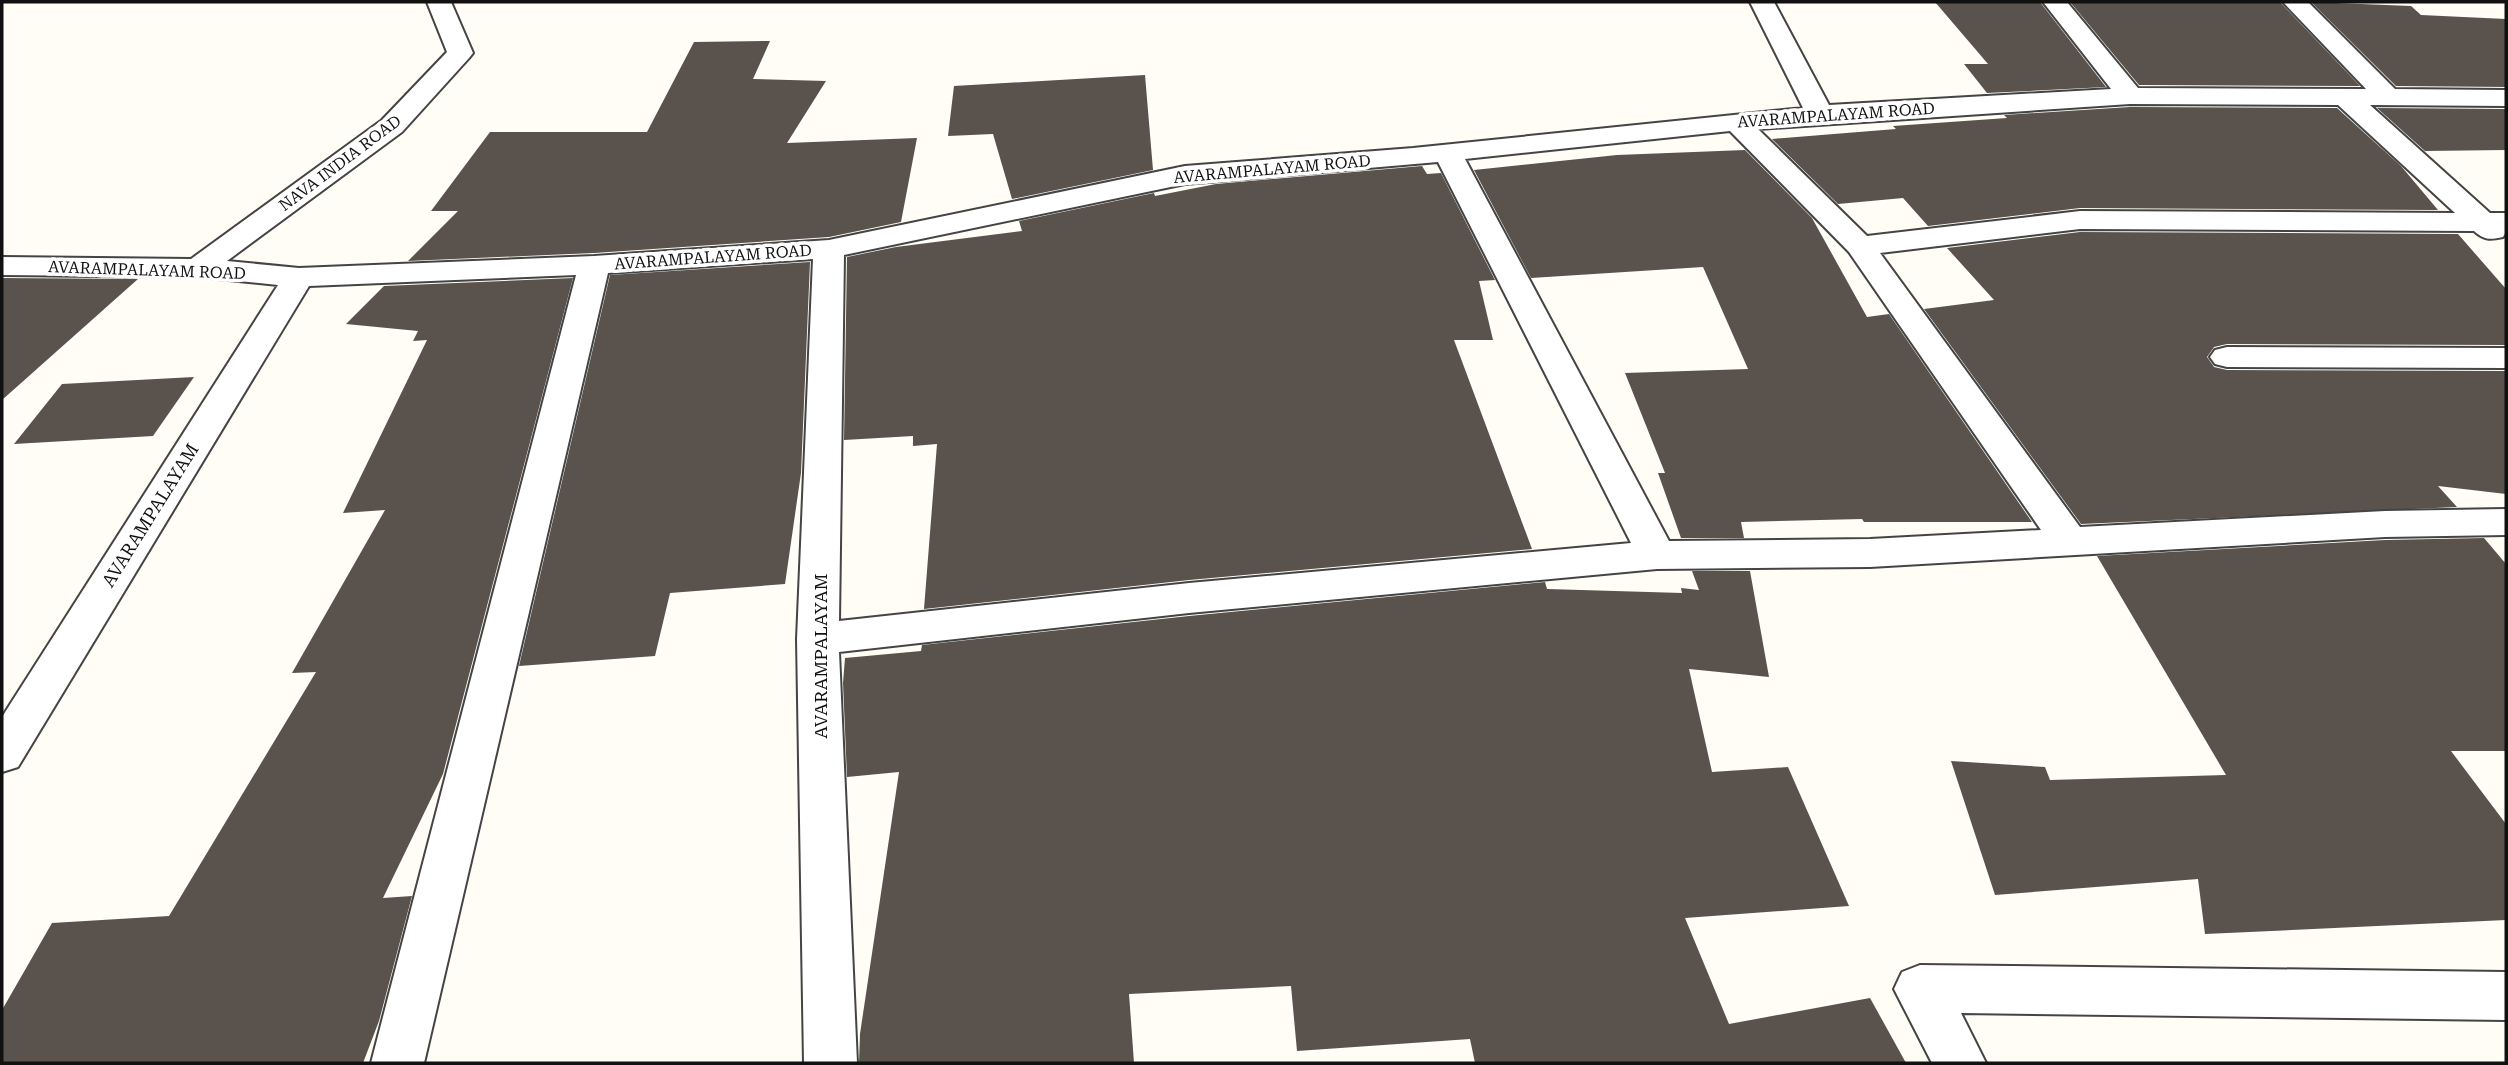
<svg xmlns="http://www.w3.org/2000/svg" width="2508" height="1065" font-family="'Roboto Serif',serif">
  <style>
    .building { fill: #5a524d }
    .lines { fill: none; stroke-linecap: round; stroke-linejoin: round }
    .minor-casing { stroke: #444; stroke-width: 4 }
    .minor { fill: #fff; fill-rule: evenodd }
    .labels { text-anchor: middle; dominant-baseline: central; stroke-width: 7; stroke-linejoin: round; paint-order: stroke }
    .far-street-label { font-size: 16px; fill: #111; stroke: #fff }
    .street-label { font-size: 18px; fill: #111; stroke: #fff }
  </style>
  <rect width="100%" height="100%" fill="#fffdf5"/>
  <!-- building -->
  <g class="building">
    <path d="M1935,2h105l66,85 -119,6 -23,-29h24z"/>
    <path d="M2070,2h210l80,84 -221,-1z"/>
    <path d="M2311,2l100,4 10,9 85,4v68l-110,-1z"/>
    <path d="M770,41l-17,38 73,2 -39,62 130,-5 -16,84 -72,15 -235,16 -186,8 50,-50h-27l59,-79h157l47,-90z"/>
    <path d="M1145,75l8,95 -141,29 -19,-65 -45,2 6,-50z"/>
    <path d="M2130,107l207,1 64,58 37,44 -358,-2 -152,18 -25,-28 -65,6 -66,-65 124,-10 -3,-3 114,-8 -3,-3z"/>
    <path d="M2377,108l129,1v41l-81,1z"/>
    <path d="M1745,150l67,68 55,99 22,-3 143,208h-168l-2,-3 -121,3 3,16h-63l-23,-65h7l-40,-100 123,-4 -45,-102 -172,11 -57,-108 143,-15z"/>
    <path d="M1422,166l5,8 14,-1 54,107 -16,1 14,59h-39l78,209 -343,31 -265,29 13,-165 -24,2v-10l-69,4 3,-183 49,-10 126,-16 -3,-10 135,-28 1,3 61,-12z"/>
    <path d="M2080,232l378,2 48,55v56l-279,-1 -13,3 -7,10 7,10 13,3 279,1v123l-68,-8 19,21 -376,17 -157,-215 70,-9 -47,-52z"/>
    <path d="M810,262l-9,211 -16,111 -115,9 -15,63 -136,10 91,-391z"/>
    <path d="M2,278l136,1 -136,121z"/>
    <path d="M573,278l-130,496 -60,124 29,-2 -33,125 -16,42h-361v-53l50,-87 117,-7 147,-244 -24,1 93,-163 -42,3 84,-173 -14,1 5,-10 -72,-7 38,-38z"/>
    <path d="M194,377l-41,59 -139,8 48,-60z"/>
    <path d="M2484,538l22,26v187h-55l55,73v96l-301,14 -7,-55 -203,16 -44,-134 94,6 5,13 176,-5 -129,-219 288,-16z"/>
    <path d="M1692,571h58l19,106 -80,-8 23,103 76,-5 61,139 -164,12 44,106 141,-26 36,65h-431l-5,-24 -173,12 -6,-65 -162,8 5,69h-275l1,-29 39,-262 -52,5 -4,-94 2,-25 76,-7 1,-6 267,-29 356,-34 2,7 135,4 -1,-5 18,2z"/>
  </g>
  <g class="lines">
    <!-- minor casing -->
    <g class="minor-casing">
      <g id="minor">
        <path d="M427,2h24l22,51 -4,5 -67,74 -175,129 72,7 295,-12 235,-16 356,-74 228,-18 390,-40 -53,-106h24l55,103 282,-16 -68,-87h24l71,86 228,1 -83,-87h25l87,87 111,1v16l-136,-1 120,108h16v19l-3,5c-13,3 -19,3 -29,-6l-394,-2 -200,24 200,274 305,-16 121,-2v26l-121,2 -515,30 -213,2 -468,44 -350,39 18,411h-53l-7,-424 16,-380 -205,14 -184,790h-53l205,-788 -267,11 -291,481 -16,5v-55l276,-432 -80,-8 -196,-2v-18l189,2 191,-139 65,-68zM2130,104l208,1 117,108 -375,-2 -213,25 -109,-107zM1730,131l119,121 192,278 -171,9 -201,2 -204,-382zM1438,162l193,381 -442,40 -350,38 5,-366 341,-71z"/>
        <path d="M2227,347l279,1v20l-279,-1 -12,-3 -5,-7 5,-7z"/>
        <path d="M1920,965l586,7v48l-545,-7 25,50h-54l-38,-74 8,-17z"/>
      </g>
    </g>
    <!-- minor -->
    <use href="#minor" class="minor"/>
  </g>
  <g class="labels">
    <!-- far-street labels -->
    <g class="far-street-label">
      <text transform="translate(1836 115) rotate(-4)">AVARAMPALAYAM ROAD</text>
      <text transform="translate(340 163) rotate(-37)">NAVA INDIA ROAD</text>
      <text transform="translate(1272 169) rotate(-5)">AVARAMPALAYAM ROAD</text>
      <text transform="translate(713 257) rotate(-4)">AVARAMPALAYAM ROAD</text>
      <text transform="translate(147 270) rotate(2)">AVARAMPALAYAM ROAD</text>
    </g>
    <!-- street labels -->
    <g class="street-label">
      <text transform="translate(150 515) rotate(-58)">AVARAMPALAYAM</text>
      <text transform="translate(820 656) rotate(-90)">AVARAMPALAYAM</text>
    </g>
  </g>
  <!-- border -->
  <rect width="2508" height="1065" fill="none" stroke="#111111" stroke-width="7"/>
</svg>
